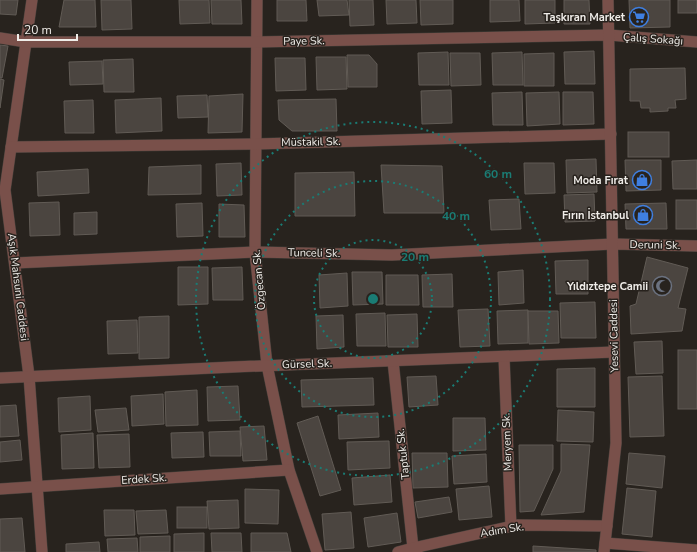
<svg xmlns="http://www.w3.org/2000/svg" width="697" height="552" font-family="'Nunito Sans',sans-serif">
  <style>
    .building { fill: #4b4540; stroke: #615b55 }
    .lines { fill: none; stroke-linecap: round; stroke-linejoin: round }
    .minor-casing { stroke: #443f3a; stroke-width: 12 }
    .tertiary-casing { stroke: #443f3a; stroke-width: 12 }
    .minor { stroke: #79504a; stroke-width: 11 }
    .tertiary { stroke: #79504a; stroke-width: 11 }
    .ring { fill: none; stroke: #1a7c74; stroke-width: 2; stroke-dasharray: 2 4 }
    .labels { text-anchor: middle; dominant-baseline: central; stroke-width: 3; stroke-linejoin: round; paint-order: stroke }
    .poi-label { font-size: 11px; font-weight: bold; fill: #f0ede9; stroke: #28231e; text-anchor: end }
    .street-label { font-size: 11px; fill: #f0ede9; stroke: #28231e }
    .centre { fill: #1a7c74; stroke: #28231e; stroke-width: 2 }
    .ring-label { font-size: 12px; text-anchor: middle; font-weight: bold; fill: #1a7c74; stroke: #28231e; stroke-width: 3; stroke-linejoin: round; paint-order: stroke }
  </style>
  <rect width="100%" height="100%" fill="#28231e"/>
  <!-- building -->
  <g class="building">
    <path d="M0,0h18l-2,15 -16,-1z"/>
    <path d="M64,0h31l1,27h-37z"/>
    <path d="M101,0h30l1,29 -30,1z"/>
    <path d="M179,0h30l1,23 -30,1z"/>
    <path d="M211,0h30l1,24h-30z"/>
    <path d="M277,0h29l1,21h-30z"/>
    <path d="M317,0h30l2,15 -30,1z"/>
    <path d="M349,0h24l1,25 -24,1z"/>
    <path d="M386,0h30l1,23 -30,1z"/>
    <path d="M420,0h33v24l-32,1z"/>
    <path d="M490,0h29l1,21 -30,1z"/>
    <path d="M525,0h30v23l-30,1z"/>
    <path d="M564,0h25l1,24h-26z"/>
    <path d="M629,0h41v27l-40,1z"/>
    <rect x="678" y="0" width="19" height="13"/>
    <path d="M0,45l8,1 -6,32h-2z"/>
    <path d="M594,51l1,33h-30l-1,-32z"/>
    <path d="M448,52l1,33h-30l-1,-32z"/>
    <path d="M522,52l1,33h-30l-1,-32z"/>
    <path d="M450,53h30l1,32 -30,1z"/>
    <path d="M554,53v33h-30v-32z"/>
    <path d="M347,55h22l8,9v23h-29z"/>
    <path d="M316,57h30l1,32 -30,1z"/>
    <path d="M275,58h30l1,32 -30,1z"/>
    <path d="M133,59l1,33h-30l-1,-32z"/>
    <path d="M102,61l1,23 -33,1 -1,-23z"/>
    <path d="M685,68l1,31 -11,1 1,8h-8v3l-18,1v-4h-9l-1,-7h-10v-32z"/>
    <path d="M0,79l4,1 -4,28z"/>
    <path d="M451,90l1,33 -30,1 -1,-33z"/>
    <path d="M522,92l1,33h-30l-1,-32z"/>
    <path d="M559,92l1,32 -33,2 -1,-33z"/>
    <path d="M563,92h30l1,32 -31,1z"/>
    <path d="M243,94l-1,38 -34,1 1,-37z"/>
    <path d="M207,95l1,22 -30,1 -1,-22z"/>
    <path d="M161,98l1,33 -46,2 -1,-33z"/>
    <path d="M336,99l1,32h-45l-13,-11 -1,-20z"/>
    <path d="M93,100l1,33h-29l-1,-32z"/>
    <rect x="628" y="132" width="41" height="25"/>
    <path d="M596,159l1,33 -30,1 -1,-33z"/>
    <path d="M625,160h36v30l-35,1z"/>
    <path d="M697,160v29h-24l-1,-28z"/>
    <path d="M241,163l1,32 -25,1 -1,-32z"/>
    <path d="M524,163h30l1,30 -30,1z"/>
    <path d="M201,165v29l-53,1 1,-28z"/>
    <path d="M381,165l61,1 2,47h-60z"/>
    <path d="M88,169l1,24 -51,3 -1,-24z"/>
    <path d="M354,172l1,44h-60v-43z"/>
    <path d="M594,194l1,27 -30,1 -1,-27z"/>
    <path d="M519,199l2,30 -30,1 -2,-30z"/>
    <rect x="676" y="200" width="21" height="29"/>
    <path d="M59,202l1,33 -30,1 -1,-33z"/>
    <path d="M202,203l1,33 -26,1 -1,-33z"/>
    <path d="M666,203l1,26h-41l-1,-25z"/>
    <path d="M219,204l25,1 1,32h-26z"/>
    <path d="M97,212v22l-23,1v-22z"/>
    <path d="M647,257l41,11 -10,40 8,1 -4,22 -51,3 -1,-28 6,-2z"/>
    <path d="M588,260v34h-32l-1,-33z"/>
    <path d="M178,267h30v37l-30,1z"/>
    <path d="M242,267l1,33h-30l-1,-32z"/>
    <path d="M523,270l1,33 -25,2 -1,-33z"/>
    <path d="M352,272h30l1,32 -30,1z"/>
    <path d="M347,273l1,33 -28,2 -1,-33z"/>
    <path d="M452,274l1,33h-30l-1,-32z"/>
    <path d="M386,275h32l1,30h-33z"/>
    <path d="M595,302l1,36h-35l-1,-35z"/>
    <path d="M488,309l2,37 -30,1 -2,-37z"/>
    <path d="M528,310v33l-30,1 -1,-33z"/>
    <path d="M528,311h30l1,32 -30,1z"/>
    <path d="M385,313l1,33h-29l-1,-32z"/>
    <path d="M417,314l1,33h-30l-1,-32z"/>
    <path d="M343,315l1,32 -27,2 -1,-33z"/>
    <path d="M169,316v42l-30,1v-42z"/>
    <path d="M137,320l1,33 -30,1 -1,-33z"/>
    <path d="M662,341l1,32 -27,1 -2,-32z"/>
    <rect x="678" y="350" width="19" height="59"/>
    <path d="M595,368v39h-38v-38z"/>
    <path d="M436,376l2,29 -29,2 -2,-30z"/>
    <path d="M662,376l2,60 -34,1 -2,-60z"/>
    <path d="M373,378l1,27 -72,2 -1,-27z"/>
    <path d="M238,386l2,34 -32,1 -1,-34z"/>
    <path d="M197,390l1,35 -32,1 -1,-34z"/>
    <path d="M163,394l1,30 -32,2 -1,-30z"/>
    <path d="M90,396l1,34 -32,2 -1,-34z"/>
    <path d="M16,405l3,31 -19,1v-31z"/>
    <path d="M126,408l3,22 -31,2 -3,-22z"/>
    <path d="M558,410l36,2 -1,30 -36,-1z"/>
    <path d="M378,413l1,24 -40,2 -1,-24z"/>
    <path d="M318,416l23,74 -21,6 -23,-73z"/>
    <path d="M453,418h32l1,32 -33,1z"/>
    <path d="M264,426l3,34 -24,1 -3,-34z"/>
    <path d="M240,431l1,25h-31l-1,-24z"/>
    <path d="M203,432l1,25 -32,1 -1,-25z"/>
    <path d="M93,433l1,35 -32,1 -1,-34z"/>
    <path d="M129,434l1,33 -31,1 -2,-33z"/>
    <path d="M20,440l2,20 -22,2v-20z"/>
    <path d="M389,441l1,27 -42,2 -1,-28z"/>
    <path d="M561,444l29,1 -6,67 -43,3 20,-44z"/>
    <path d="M519,445h34v24l-19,42 -14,1z"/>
    <path d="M412,453h35l1,34 -35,1z"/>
    <path d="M629,453l36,3 -3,32 -36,-4z"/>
    <path d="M486,454l1,28 -33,2 -2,-28z"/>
    <path d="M390,475l2,27 -38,3 -2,-27z"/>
    <path d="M489,486l3,31 -33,3 -3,-31z"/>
    <path d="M627,488l29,3 -4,46 -30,-3z"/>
    <path d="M245,489l34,1 -1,34 -33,-1z"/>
    <path d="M449,497l3,15 -34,6 -3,-16z"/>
    <path d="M238,500l1,28 -30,1 -2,-28z"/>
    <rect x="177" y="507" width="30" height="21"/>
    <path d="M104,510h30l1,25 -30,1z"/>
    <path d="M166,510l2,23 -30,1 -2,-23z"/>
    <path d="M351,512l3,36 -29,2 -3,-36z"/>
    <path d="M397,513l4,29 -33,5 -4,-29z"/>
    <path d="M22,518l3,34h-25v-33z"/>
    <path d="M204,533v19h-30v-18z"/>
    <path d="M211,533h30l1,19h-30z"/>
    <path d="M251,533h36l4,19h-40z"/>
    <path d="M170,536v16h-30v-15z"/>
    <path d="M137,538l1,14h-30l-1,-13z"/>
    <path d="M99,542l1,10h-34v-8z"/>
    <path d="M533,546l63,4v2h-63z"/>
  </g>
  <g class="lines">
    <!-- minor casing -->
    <g class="minor-casing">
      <g id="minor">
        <path d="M32,0l-27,190 24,186 13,176"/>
        <path d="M257,0l-2,252 12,113 22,105 28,82"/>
        <path d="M0,38l26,4h230l353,-7 88,7"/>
        <path d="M11,147l245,-3 355,-10"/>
        <path d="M15,263l240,-11 137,3 221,-11 84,2"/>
        <path d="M504,357l7,170"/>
        <path d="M393,361l20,187 4,4"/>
        <path d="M0,378l233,-11 381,-15"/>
        <path d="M0,489l289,-19"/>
        <path d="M605,543l92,7"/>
        <path d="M398,552l15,-4 104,-23 90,1"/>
      </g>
    </g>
    <!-- tertiary casing -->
    <g class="tertiary-casing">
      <path id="tertiary" d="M604,552l12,-109 -8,-443"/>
    </g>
    <!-- minor -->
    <use href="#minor" class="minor"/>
    <!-- tertiary -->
    <use href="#tertiary" class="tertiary"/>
  </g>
  <!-- distance rings -->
  <g class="ring">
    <circle cx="373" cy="299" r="59"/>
    <circle cx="373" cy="299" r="118"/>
    <circle cx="373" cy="299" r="177"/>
  </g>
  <!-- icons -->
  <defs>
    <g id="supermarket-ring" transform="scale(1)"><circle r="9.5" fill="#28231e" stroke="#3f7fe0" stroke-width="1.5"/><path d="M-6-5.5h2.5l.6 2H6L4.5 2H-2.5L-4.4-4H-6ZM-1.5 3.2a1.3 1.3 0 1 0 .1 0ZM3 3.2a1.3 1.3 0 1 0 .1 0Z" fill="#3f7fe0"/></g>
    <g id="shop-ring" transform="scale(1)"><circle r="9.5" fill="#28231e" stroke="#3f7fe0" stroke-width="1.5"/><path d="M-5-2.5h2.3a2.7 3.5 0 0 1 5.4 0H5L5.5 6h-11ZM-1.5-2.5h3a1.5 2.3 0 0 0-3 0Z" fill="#3f7fe0"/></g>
    <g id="mosque-ring" transform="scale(1)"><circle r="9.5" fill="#28231e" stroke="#6b7280" stroke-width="1.5"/><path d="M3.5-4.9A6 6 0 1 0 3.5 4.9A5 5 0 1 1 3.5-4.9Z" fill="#6b7280"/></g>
  </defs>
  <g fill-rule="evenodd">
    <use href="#supermarket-ring" x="639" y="17"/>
    <use href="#shop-ring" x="642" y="180"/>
    <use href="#shop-ring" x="643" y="215"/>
    <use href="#mosque-ring" x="662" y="286"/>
  </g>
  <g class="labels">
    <!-- poi labels -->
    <g class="poi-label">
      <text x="625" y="17">Taşkıran Market</text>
      <text x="628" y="180">Moda Fırat</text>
      <text x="629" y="215">Fırın İstanbul</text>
      <text x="648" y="286">Yıldıztepe Camii</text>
    </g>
    <!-- street labels -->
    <g class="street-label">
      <text transform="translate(653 39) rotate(4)">Çalış Sokağı</text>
      <text transform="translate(304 41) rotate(-1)">Paye Sk.</text>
      <text transform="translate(311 142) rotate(-1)">Müstakil Sk.</text>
      <text transform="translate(655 245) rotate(1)">Deruni Sk.</text>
      <text transform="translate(314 253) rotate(1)">Tunceli Sk.</text>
      <text transform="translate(259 280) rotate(-95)">Özgecan Sk.</text>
      <text transform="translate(18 287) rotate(83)">Aşık Mahsuni Caddesi</text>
      <text transform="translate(614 336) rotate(-91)">Yesevi Caddesi</text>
      <text transform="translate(307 364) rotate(-2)">Gürsel Sk.</text>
      <text transform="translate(507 442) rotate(-92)">Meryem Sk.</text>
      <text transform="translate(403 454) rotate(-96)">Taptuk Sk.</text>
      <text transform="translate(144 479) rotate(-4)">Erdek Sk.</text>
      <text transform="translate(502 530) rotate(-9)">Adım Sk.</text>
    </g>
  </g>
  <circle cx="373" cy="299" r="6" class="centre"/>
  <g class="ring-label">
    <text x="498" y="178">60 m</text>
    <text x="456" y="220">40 m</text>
    <text x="415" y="261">20 m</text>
  </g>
  <!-- scale -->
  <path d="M18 34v6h59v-6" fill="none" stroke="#f0ede9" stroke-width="2"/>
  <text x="24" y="34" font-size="12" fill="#f0ede9" stroke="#28231e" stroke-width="3" paint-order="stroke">20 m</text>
</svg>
